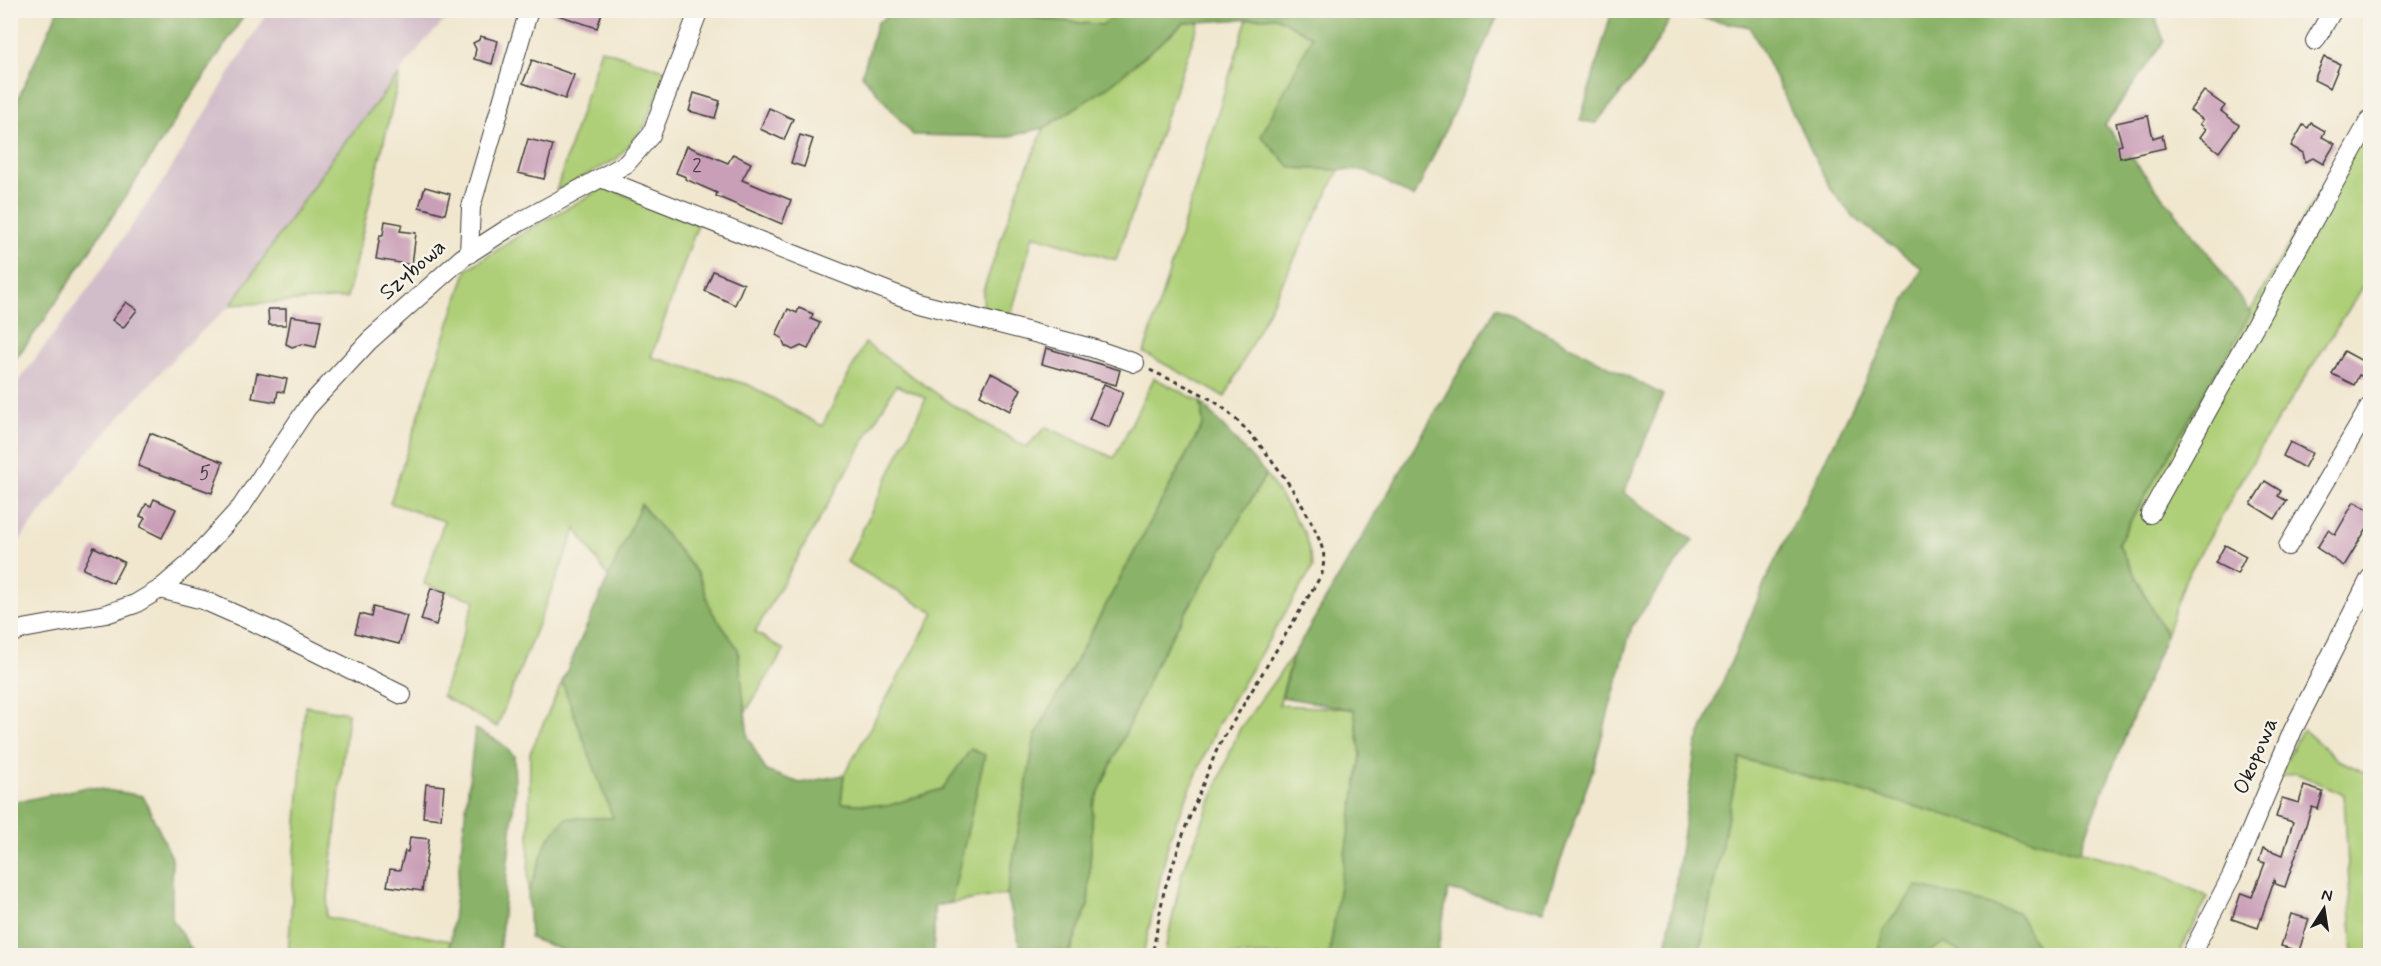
<svg xmlns="http://www.w3.org/2000/svg" width="2381" height="966" font-family="Mynerve,sans-serif">
  <style>
    .industrial { fill: #d1bdc9 }
    .green { fill: #aecf77; stroke: #65764a; stroke-width: 1.5; fill-rule: evenodd }
    .forest { fill: #8ab268; stroke: #536742; stroke-width: 1.5 }
    .building { fill: #c99eb7 }
    .lines { fill: none; stroke-linecap: round; stroke-linejoin: round }
    .minor-casing { stroke: #3c3a37; stroke-width: 20 }
    .path { stroke: #3c3a37; stroke-width: 3; stroke-dasharray: 4.5 4.5; stroke-linecap: butt }
    .minor { stroke: #fff; stroke-width: 18 }
    .labels { text-anchor: middle; dominant-baseline: central; stroke-width: 5; stroke-linejoin: round; paint-order: stroke }
    .number-label { font-size: 20px; fill: #473c43 }
    .street-label { font-size: 22px; fill: #1c1c1c; stroke: #f7f3e8 }
  </style>
  <rect width="100%" height="100%" fill="#f7f3e8"/>
  <filter id="ink" filterUnits="userSpaceOnUse"><feTurbulence type="fractalNoise" baseFrequency=".0167" numOctaves="2"/><feDisplacementMap in="SourceGraphic" scale="12" xChannelSelector="R" yChannelSelector="G"/><feConvolveMatrix kernelMatrix="1 2 1 2 8 2 1 2 1" color-interpolation-filters="sRGB"/></filter>
  <filter id="wash" filterUnits="userSpaceOnUse"><feTurbulence type="fractalNoise" baseFrequency=".008" numOctaves="4" result="noise"/><feDisplacementMap in="SourceGraphic" scale="24" xChannelSelector="R" yChannelSelector="G"/><feGaussianBlur stdDeviation="1.35" result="paint"/><feColorMatrix in="noise" values="0 0 0 0 0 0 0 0 0 0 0 0 0 0 0 0 0 1.4 0 .05"/><feComposite in="paint" operator="in"/></filter>
  <g filter="url(#wash)">
    <rect width="100%" height="100%" fill="#f1e7cf"/>
    <!-- industrial -->
    <path class="industrial" d="M268,11h186l-31,32 -89,113 -103,149 -49,44 -92,101 -79,101 -1,-159 75,-99 82,-118z"/>
    <!-- green -->
    <g class="green">
      <path d="M1029,11h92l-19,14 -74,-8z"/>
      <path d="M1276,17l36,19 -21,132 48,2 -114,227 -81,-44 103,-334z"/>
      <path d="M1199,22l-83,238 -83,-25 -21,77 -28,8 -1,-29 36,-104 25,-59 64,-41 76,-64z"/>
      <path d="M601,49l66,22 -23,56 -27,32 -61,32z"/>
      <path d="M400,73l-53,225 -116,7 103,-149z"/>
      <path d="M2370,102v174l-105,164 -79,138 -20,57 -48,-92z"/>
      <path d="M605,187l93,37 -47,133 98,28 73,41 43,-83 88,62 73,42 20,-20 68,31 40,-80 47,24 2,22 -168,313 -28,157 -73,12v32l-387,-97 -19,53 2,-141 79,-175 -33,-49 -79,198 -55,-31 33,-96 -51,-16 20,-63 -54,-18 77,-234 61,-39zM896,385l30,13 -79,164 87,51 -90,162 -3,28 45,3 -159,-2v-62l57,-92 -29,-18z"/>
      <path d="M1266,474l39,60 8,33 -95,157 -48,112 -27,119h-74l19,-49 5,-101 64,-143z"/>
      <path d="M1293,655l-14,50 75,4 7,46 -32,200 -165,1 18,-83 57,-143z"/>
      <path d="M305,706l43,7 -22,204 124,24 -1,14 -161,1z"/>
      <path d="M2303,729l35,31 31,14 1,-2v183h-17l-9,-160 -48,-22 -19,5z"/>
      <path d="M1739,758l420,115 49,24 -30,58 -479,1z"/>
    </g>
    <!-- forest -->
    <g class="forest">
      <path d="M1121,10h379v1l-86,187 -47,-27 -76,-3 -30,-32 51,-99 -36,-20 -92,6 -76,64 -64,41 -38,9 -93,-2 -51,-60 15,-52 18,-12h71l136,14z"/>
      <path d="M58,11h189l-202,308 -34,46v-251z"/>
      <path d="M1612,11h541l11,30 -59,84 104,129 42,59 -133,230 48,92 -87,217 -339,-94 -41,197h-34l31,-211 73,-171 153,-305 -69,-51 -23,-29 -80,-161 -76,-14 -32,54 -46,56 -16,-2z"/>
      <path d="M1497,307l166,88 -39,98 69,47 -61,86 -39,143 -50,142 -95,-21 -11,65h-108l32,-200 -7,-45 -72,-13 11,-42z"/>
      <path d="M1201,402l65,72 -109,188 -64,143 -5,101 -19,46 -49,-6 -13,-52 28,-157 168,-313z"/>
      <path d="M641,504l58,71 12,35 27,39 10,88 18,34 34,12 44,-8 -3,28 46,3 55,-17 29,-40 14,6 -34,148 -17,3v49l-371,1 2,-5 -35,-13 -2,-44 19,-53 19,-23h47l-51,-136z"/>
      <path d="M475,729l25,13 14,14 1,35 -16,164h-50z"/>
      <path d="M87,787l56,9 29,62v61l23,36h-184v-152z"/>
      <path d="M1917,886l101,26 23,43h-76l-21,-12 -21,12h-46l6,-25z"/>
    </g>
    <g id="blocks">
      <!-- building -->
      <g class="building">
        <path d="M553,10h50l-6,18 -45,-15z"/>
        <path d="M480,36l18,5 -6,23 -18,-5 2,-10 -3,-6 6,-3z"/>
        <path d="M2324,57l16,7 -10,24 -16,-8z"/>
        <path d="M532,60l42,15 -9,24 -42,-16z"/>
        <path d="M2204,91l21,15 -4,5 18,14 -20,27 -19,-15 6,-8 -6,-5 3,-4 -13,-10z"/>
        <path d="M694,93l26,8 -5,17 -26,-7z"/>
        <path d="M769,108l24,11 -9,21 -24,-11z"/>
        <path d="M2148,116l5,22 9,-3 3,13 -45,10 -2,-12 4,-1 -6,-22z"/>
        <path d="M2311,123l14,8 -3,6 13,7 -12,20 -10,-6 -8,4 -2,-9 -12,-7 12,-21 5,3z"/>
        <path d="M800,135l13,4 -9,28 -13,-4z"/>
        <path d="M528,139l25,6 -9,34 -26,-6z"/>
        <path d="M687,146l41,17 5,-9 18,9 -9,17 49,20 -9,24 -66,-28 1,-3 -32,-14 1,-2 -10,-4z"/>
        <path d="M425,187l25,7 -5,20 -26,-7z"/>
        <path d="M385,221l17,3 -2,7 16,2 -4,32 -36,-6 4,-24h3z"/>
        <path d="M713,271l31,13 -9,21 -30,-14z"/>
        <path d="M126,302l11,8 -14,18 -11,-8z"/>
        <path d="M799,308l14,6 -2,5 9,4 -12,26 -7,-3 -8,4 -8,-4 -3,-8 -6,-3 12,-26 9,4z"/>
        <path d="M268,309h18v16h-17z"/>
        <path d="M291,316l30,4 -5,27 -14,-3 -10,3 -6,-3z"/>
        <path d="M1046,348l74,22 -4,15 -74,-21z"/>
        <path d="M2344,351l26,14 -4,13 -7,-3 -5,10 -22,-11z"/>
        <path d="M257,373l30,6 -3,13 -6,-1 -2,11 -24,-4z"/>
        <path d="M991,373l30,16 -11,22 -30,-16z"/>
        <path d="M1104,384l19,8 -14,35 -20,-8z"/>
        <path d="M150,433l73,29 -11,31 -74,-27z"/>
        <path d="M2290,442l22,11 -8,15 -21,-12z"/>
        <path d="M2265,481l16,10 -3,5 9,5 -12,18 -24,-15z"/>
        <path d="M154,499l22,10 -14,29 -22,-11 5,-9 -5,-2 6,-12 5,2z"/>
        <path d="M2354,502l16,8v13l-26,43 -27,-18 11,-18 7,5z"/>
        <path d="M2225,545l21,11 -9,18 -22,-11z"/>
        <path d="M94,547l30,15 -11,21 -30,-14z"/>
        <path d="M431,588l15,4 -10,33 -15,-5z"/>
        <path d="M373,607l34,9 -8,28 -44,-11 5,-19 11,3z"/>
        <path d="M426,784l18,2 -3,33 -18,-2z"/>
        <path d="M2304,786l19,6 -5,17 -6,-2 -27,80 -10,-3 -1,-4 -16,48 -26,-9 9,-26 11,4 13,-34 -6,-2 4,-13 20,7 10,-33 -17,-5 6,-19 17,5z"/>
        <path d="M410,837l19,2 -7,52 -35,-5 3,-17 10,1 5,-19 3,1z"/>
        <path d="M2291,914l18,5 -10,32 -18,-5z"/>
      </g>
    </g>
  </g>
  <g filter="url(#ink)">
    <use href="#blocks" fill-opacity="0" stroke="#3c3a37" stroke-width="1.5"/>
    <g class="lines">
      <!-- minor casing -->
      <g class="minor-casing">
        <g id="minor">
          <path d="M2315,41l18,-31"/>
          <path d="M603,179l315,124 174,45 43,15"/>
          <path d="M469,254l2,-47 58,-197"/>
          <path d="M2150,514l220,-395"/>
          <path d="M2288,546l82,-140"/>
          <path d="M160,589l43,11 68,30 131,65"/>
          <path d="M10,634l13,-5 83,-15 29,-10 25,-15 28,-24 53,-58 66,-99 62,-67 93,-83 45,-29 119,-65 25,-29 48,-125"/>
          <path d="M2190,956l42,-81 61,-145 77,-152"/>
        </g>
      </g>
      <!-- path -->
      <path class="path" d="M1150,370c20,10 43,18 62,30 39,24 99,107 111,151 2,7 0,16 -1,23l-104,173 -32,79 -22,65 -12,65"/>
      <!-- minor -->
      <use href="#minor" class="minor"/>
    </g>
  </g>
  <g class="labels">
    <!-- number labels -->
    <g class="number-label">
      <text x="697" y="166">2</text>
      <text x="205" y="473">5</text>
    </g>
    <!-- street labels -->
    <g class="street-label">
      <text transform="translate(413 270) rotate(-41)">Szybowa</text>
      <text transform="translate(2256 756) rotate(-67)">Okopowa</text>
    </g>
  </g>
  <!-- margin -->
  <rect width="2381" height="966" fill="none" stroke="#f7f3e8" stroke-width="36"/>
  <!-- north arrow -->
  <g transform="translate(2324 909) rotate(12)" stroke="#f7f3e8" stroke-width="4.5" paint-order="stroke">
  <path d="M0-4.5L10 22L0 15L-10 22Z" fill="#1c1c1c"/>
  <text y="-9" font-size="16" font-weight="bold" text-anchor="middle" fill="#1c1c1c">N</text>
  </g>
</svg>
